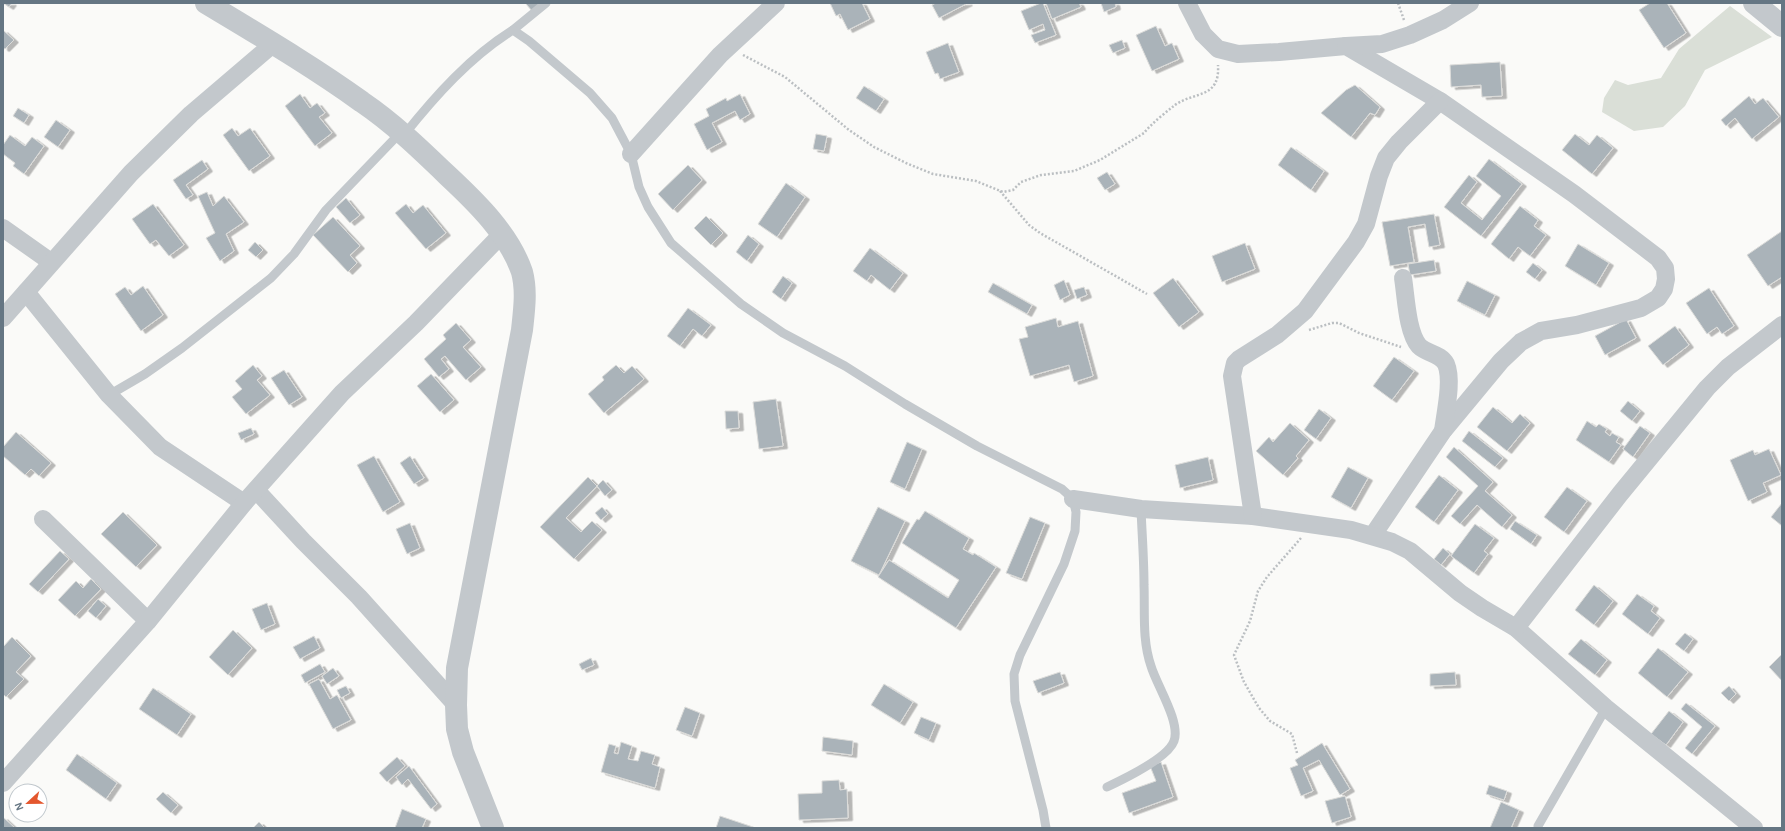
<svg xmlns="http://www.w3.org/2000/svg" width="1785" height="831" font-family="'Alegreya Sans',sans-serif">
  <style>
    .green { fill: #dadfd7 }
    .building { fill: #aab3b9; stroke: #dcdcda; filter: url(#shadow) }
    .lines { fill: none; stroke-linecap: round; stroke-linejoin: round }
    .path { stroke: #bbbfc2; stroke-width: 2.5; stroke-dasharray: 2 2; stroke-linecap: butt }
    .service { stroke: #c3c8cc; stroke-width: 9 }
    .minor { stroke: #c3c8cc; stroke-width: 18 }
    .tertiary { stroke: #c3c8cc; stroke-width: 22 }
  </style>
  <defs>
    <filter id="shadow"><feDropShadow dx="4.5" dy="2.5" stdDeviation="0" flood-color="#0004"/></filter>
  </defs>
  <rect width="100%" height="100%" fill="#fafaf8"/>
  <!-- green -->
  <path class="green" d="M1730,6l42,31 -67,33 -20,36 -22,21 -29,4 -32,-19 2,-14 11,-18 13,5 33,-7 18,-29z"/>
  <!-- building -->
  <g class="building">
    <path d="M3,3h9l-3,4z"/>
    <path d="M528,3h13l-9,8 -6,-7z"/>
    <path d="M830,3h32l8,16 -22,11 -8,-16 -4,2z"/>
    <path d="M936,3h32l-29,15 -7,-13z"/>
    <path d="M1041,3h2l13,32 -21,8 -4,-8 14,-5 -2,-6 -14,6 -8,-19z"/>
    <path d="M1046,3h33l2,4 -29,12z"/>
    <path d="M1101,3h14l1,4 -12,5z"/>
    <path d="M1650,3h17l19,30 -22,15 -25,-38z"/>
    <path d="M1156,26l9,20 7,-3 7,16 -27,12 -16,-36z"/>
    <path d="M3,30l11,10 -9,9 -2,-1z"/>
    <path d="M1122,40l3,8 -12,5 -4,-8z"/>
    <path d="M948,43l11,29 -19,7 -2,-6 -3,1 -9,-22z"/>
    <path d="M1500,62l2,34 -20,1 -1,-12 -30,2 -1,-22z"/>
    <path d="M1355,85l25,22 -5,8 -5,-2 -19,24 -30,-24 25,-23z"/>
    <path d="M864,86l20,13 -8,12 -20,-13z"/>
    <path d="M300,94l10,14 7,-5 8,10 -6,4 13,16 -17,13 -30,-40z"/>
    <path d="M740,94l10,20 -10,6 -5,-9 -23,12 10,19 -15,8 -13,-26 15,-8 -3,-7 20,-11 1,3z"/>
    <path d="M1749,96l6,8 8,-6 16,19 -27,22 -17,-21 -9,8 -5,-6z"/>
    <path d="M18,108l11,7 -5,8 -11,-7z"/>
    <path d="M56,120l14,10 -12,17 -14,-10z"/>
    <path d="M232,128l6,8 12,-8 20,28 -21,15 -26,-36z"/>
    <path d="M816,134l11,2 -3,15 -11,-2z"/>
    <path d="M1575,134l14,11 8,-10 16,13 -21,26 -30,-24z"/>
    <path d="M10,135l15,11 7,-9 12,9 -20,28 -11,-8 2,-3 -12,-9v-9z"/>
    <path d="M1291,147l33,24 -13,19 -33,-25z"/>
    <path d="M1489,159l33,25 -41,52 -37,-29 25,-32 8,7 -16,21 21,17 19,-24 -25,-20z"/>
    <path d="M202,160l6,9 -22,16 7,10 -7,4 -13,-19z"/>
    <path d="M688,165l14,15 -29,30 -15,-16z"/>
    <path d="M1107,172l8,12 -10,6 -8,-12z"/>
    <path d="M786,183l19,14 -28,40 -19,-13z"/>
    <path d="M207,192l6,14 11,-10 20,26 -18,12 8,17 -14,10 -14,-23 9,-5 -17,-37z"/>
    <path d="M346,198l14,17 -10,8 -14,-16z"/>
    <path d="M153,204l31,41 -15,11 -13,-16 -6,4 -18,-25z"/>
    <path d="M406,204l7,9 10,-8 23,28 -20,16 -31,-36z"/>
    <path d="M1520,206l18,14 -4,6 12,9 -16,21 -12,-9 -9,12 -18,-15z"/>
    <path d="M1434,214l6,31 -11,2 -4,-23 -17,3 6,35 -24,4 -8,-44z"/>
    <path d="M706,216l17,17 -12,12 -17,-17z"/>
    <path d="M333,217l27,29 -10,9 7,8 -9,9 -35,-37z"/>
    <path d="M1782,231v46l-14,9 -21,-31z"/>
    <path d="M748,235l11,9 -12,17 -11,-9z"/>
    <path d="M255,242l8,8 -7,7 -8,-7z"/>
    <path d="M1245,243l10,26 -33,13 -10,-26z"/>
    <path d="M1578,244l31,19 -13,22 -31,-19z"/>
    <path d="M870,248l33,25 -13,17 -19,-15 -4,6 -14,-10z"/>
    <path d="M1434,260l2,11 -26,4 -2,-11z"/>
    <path d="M1533,263l9,7 -7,9 -9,-7z"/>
    <path d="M783,276l9,7 -11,16 -9,-7z"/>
    <path d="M1173,278l26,34 -20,15 -26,-34z"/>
    <path d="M1064,280l6,15 -10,5 -6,-15z"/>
    <path d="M1467,281l28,14 -10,20 -28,-14z"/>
    <path d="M993,283l39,22 -5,9 -39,-22z"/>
    <path d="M143,286l20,29 -22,16 -26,-37 10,-7 6,8z"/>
    <path d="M1084,287l3,8 -10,4 -3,-9z"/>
    <path d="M1709,288l25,38 -12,8 -5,-7 -10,7 -21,-31z"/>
    <path d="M688,308l23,17 -9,11 -9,-7 -13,17 -13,-10z"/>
    <path d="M1056,318l2,9 20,-6 15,55 -19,6 -5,-17 -39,11 -11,-37 9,-2 -3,-10z"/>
    <path d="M1626,319l10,19 -31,17 -10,-19z"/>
    <path d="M456,323l15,17 -8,7 18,20 -15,13 -21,-24 -4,3 8,10 -10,8 -15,-18 22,-20 -3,-4z"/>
    <path d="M1675,326l14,19 -26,20 -15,-19z"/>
    <path d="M1394,357l20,14 -22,29 -19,-14z"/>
    <path d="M253,365l9,11 -5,4 13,15 -24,19 -14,-17 10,-8 -7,-8z"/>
    <path d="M616,365l8,8 8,-7 12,13 -40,34 -16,-19 16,-14 -2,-3z"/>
    <path d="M284,370l18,27 -13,8 -18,-27z"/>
    <path d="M431,374l23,26 -14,12 -23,-26z"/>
    <path d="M776,399l7,47 -24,3 -6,-47z"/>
    <path d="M1628,401l12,10 -8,10 -12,-10z"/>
    <path d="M1493,407l19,16 8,-9 10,9 -23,28 -30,-24z"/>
    <path d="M1319,409l12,9 -15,21 -12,-9z"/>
    <path d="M725,411h13l1,17 -13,1z"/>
    <path d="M1587,421l9,6 3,-3 8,5 -2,3 5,4 2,-3 7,4 -3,5 5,3 -12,17 -33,-22z"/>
    <path d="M1290,423l19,17 -13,16 2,2 -15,17 -27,-24 13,-14 4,5z"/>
    <path d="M1640,426l10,7 -17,24 -10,-8z"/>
    <path d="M251,428l3,6 -13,6 -3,-7z"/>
    <path d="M1469,431l34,27 -8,9 -33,-26z"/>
    <path d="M16,432l35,31 -12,13 -8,-7 -6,6 -22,-19v-9z"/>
    <path d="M907,442l15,7 -17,40 -15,-7z"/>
    <path d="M1454,447l39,35 -8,9 27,24 -10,12 -25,-22 -17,19 -9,-8 27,-30 -32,-29z"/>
    <path d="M1769,449l12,26 -18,8 4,9 -19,9 -18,-41 23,-10 2,5z"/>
    <path d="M374,456l26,46 -17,10 -26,-47z"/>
    <path d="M410,456l14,22 -10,6 -14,-21z"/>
    <path d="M1208,457l5,23 -33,8 -5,-23z"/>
    <path d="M1348,467l20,11 -17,30 -20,-11z"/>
    <path d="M1439,475l19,15 -24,32 -19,-15z"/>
    <path d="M588,477l9,9 -31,32 15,14 11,-11 10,9 -28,29 -34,-32z"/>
    <path d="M603,480l9,10 -7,6 -8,-10z"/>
    <path d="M1567,487l20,14 -23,31 -20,-15z"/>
    <path d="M1782,503v23l-11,-9z"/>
    <path d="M602,507l6,7 -7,6 -6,-7z"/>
    <path d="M878,507l27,14 -26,54 -28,-14z"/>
    <path d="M925,511l44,27 -6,11 10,6 1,-2 22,14 -40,61 -78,-51 11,-17 59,38 11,-18 -57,-37 15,-24 2,1z"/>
    <path d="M123,512l34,33 -21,22 -35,-33z"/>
    <path d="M1030,517l15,6 -23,56 -16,-6z"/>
    <path d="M1515,521l22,14 -6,9 -21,-15z"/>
    <path d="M410,523l10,25 -13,6 -11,-25z"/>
    <path d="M1475,524l19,14 -10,13 4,3 -14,19 -23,-17z"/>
    <path d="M1443,548l7,6 -9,11 -7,-6z"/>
    <path d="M60,551l9,8 -31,33 -9,-8z"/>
    <path d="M91,579l10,10 -26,27 -17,-16 18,-19 7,7z"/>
    <path d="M1594,585l19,16 -19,24 -19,-15z"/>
    <path d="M1637,594l17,12 -3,5 9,7 -12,16 -26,-20z"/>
    <path d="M98,599l8,7 -10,12 -8,-7z"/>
    <path d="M267,603l8,21 -14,6 -9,-21z"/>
    <path d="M233,630l19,18 -24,27 -19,-18z"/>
    <path d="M1685,633l8,6 -9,12 -9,-7z"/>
    <path d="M314,636l6,12 -20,11 -7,-12z"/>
    <path d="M12,637l19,19 -15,16 8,7 -18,18 -3,-3v-47z"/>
    <path d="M1581,639l26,21 -12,15 -27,-21z"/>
    <path d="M1658,648l30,24 -21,25 -29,-24z"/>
    <path d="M1782,654v27l-13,-14z"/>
    <path d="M591,658l3,7 -12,5 -3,-6z"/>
    <path d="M320,664l5,8 -20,11 -4,-8z"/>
    <path d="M333,668l6,8 -12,8 -5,-8z"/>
    <path d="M1060,672l4,11 -26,10 -5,-12z"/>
    <path d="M1455,672l1,13 -26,1v-12z"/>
    <path d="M319,679l11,20 7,-4 14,25 -18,9 -24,-45z"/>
    <path d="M884,684l29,18 -13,21 -29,-18z"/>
    <path d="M346,686l4,7 -9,5 -4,-8z"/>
    <path d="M1729,686l7,8 -7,7 -8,-8z"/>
    <path d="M153,688l38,26 -14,21 -38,-26z"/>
    <path d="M1686,703l29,23 -23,28 -7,-6 17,-21 -21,-18z"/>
    <path d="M685,707l15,6 -8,23 -16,-6z"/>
    <path d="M1669,711l14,11 -17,23 -15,-11z"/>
    <path d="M921,717l15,6 -7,17 -15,-7z"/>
    <path d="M823,737l30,4 -1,14 -30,-4z"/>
    <path d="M621,742l11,4 -4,13 10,2 3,-10 14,4 -3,9 8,3 -5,21 -54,-16 8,-28 7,2 -2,7 4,1z"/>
    <path d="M1322,743l28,46 -10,6 -21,-35 -16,8 10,23 -12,5 -11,-28 8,-3 -3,-5z"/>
    <path d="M77,754l40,29 -11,16 -40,-29z"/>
    <path d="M397,757l8,9 -18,16 -8,-9z"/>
    <path d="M1161,762l12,35 -44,16 -7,-20 34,-12 -6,-15z"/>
    <path d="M409,766l28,38 -6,5 -23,-30 -6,6 -6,-8z"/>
    <path d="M839,780l1,10 7,-1 1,29 -49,2 -1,-26 24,-1v-12z"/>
    <path d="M1489,785l18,6 -3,9 -18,-6z"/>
    <path d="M163,792l15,13 -7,8 -15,-14z"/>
    <path d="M1345,796l6,21 -19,6 -7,-22z"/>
    <path d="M1501,802l18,8 -8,18h-21z"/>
    <path d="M402,809l24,10 -4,9h-27z"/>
    <path d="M720,816l36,12h-40z"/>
    <path d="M3,817l12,11h-12z"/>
    <path d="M259,822l6,6h-12z"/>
  </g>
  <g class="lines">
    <!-- path -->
    <g class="path">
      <path d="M1398,3l6,17"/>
      <path d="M743,55l42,22 64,53 25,17 32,16 27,11 43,7 27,11 10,-2 8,-8 20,-7 33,-4 26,-11 44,-27c8,-10 21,-20 31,-28 20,-14 45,-6 43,-40"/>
      <path d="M1000,191l29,34 11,8 107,61"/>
      <path d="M1309,330l23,-7h7l20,10 42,14"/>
      <path d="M1297,753l-5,-19 -22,-13 -11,-13 -15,-26 -10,-27 16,-34 8,-30 9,-14 34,-39"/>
    </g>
    <!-- service -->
    <g class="service">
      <path d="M513,30l33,-27"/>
      <path d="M404,135c32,-40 66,-78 109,-105l16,11 61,52 22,25 19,36 8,33 9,20 23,36 70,61 42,29 62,33 60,38 72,42 85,43 11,10 3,13 -1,19 -11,33 -44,91 -6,19 1,27 28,109 3,18"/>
      <path d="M109,395l36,-21 37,-26 89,-70 23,-24 32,-44 75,-78"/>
      <path d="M1107,787c17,-8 61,-29 67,-46 7,-19 -18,-57 -23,-75 -9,-26 -6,-54 -7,-81 0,-25 -2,-51 -3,-76"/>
      <path d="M1538,826l68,-118"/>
    </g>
    <!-- minor -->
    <g class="minor">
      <path d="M1187,3l16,31 15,15 20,5 41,-2 67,-6 94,55 134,93 84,64 7,10 1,11 -2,10 -6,9 -17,10 -64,17 -36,6 -20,11 -20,19 -58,70 -70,104"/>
      <path d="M1346,46l36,-2 28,-9 33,-15 27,-17"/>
      <path d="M631,154l89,-99 56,-52"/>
      <path d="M3,228l48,34"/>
      <path d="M1403,278c3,18 4,54 16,68 8,8 21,7 27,18 7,16 -1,50 -3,67"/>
      <path d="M26,292l83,103 51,52 84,56"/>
      <path d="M3,318l128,-145 60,-59 82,-70"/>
      <path d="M256,490l47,51 56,56 97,108"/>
      <path d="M1073,499l68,10 112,7 98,14 41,12 18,9 50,42 22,15 34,20 90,80 148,120"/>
      <path d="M1253,516l-21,-140 3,-13 4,-4 38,-24 28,-24 51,-69 10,-18 13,-48 7,-18 13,-16 41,-41"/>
      <path d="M43,519l105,102"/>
      <path d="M1516,628l104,-134 87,-106 21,-21 54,-42"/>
      <path d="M3,783l145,-162 96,-118 98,-110 74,-70 86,-89"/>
    </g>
    <!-- tertiary -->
    <g class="tertiary">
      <path d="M206,3c53,32 106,63 156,99 31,21 58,47 85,73 29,27 62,59 75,97 5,19 2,39 0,58l-65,338 -1,37 1,24 6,23 30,76"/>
      <path d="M1754,3l28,23"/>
    </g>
  </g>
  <!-- border -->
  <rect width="1785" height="831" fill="none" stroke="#657683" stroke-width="8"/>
  <!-- north arrow -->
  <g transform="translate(28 803) rotate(248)"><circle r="19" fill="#ffffff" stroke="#c1c8cd"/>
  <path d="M0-3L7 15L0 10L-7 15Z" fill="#e4572e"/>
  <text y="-6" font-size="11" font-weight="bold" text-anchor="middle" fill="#657683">N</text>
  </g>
</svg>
